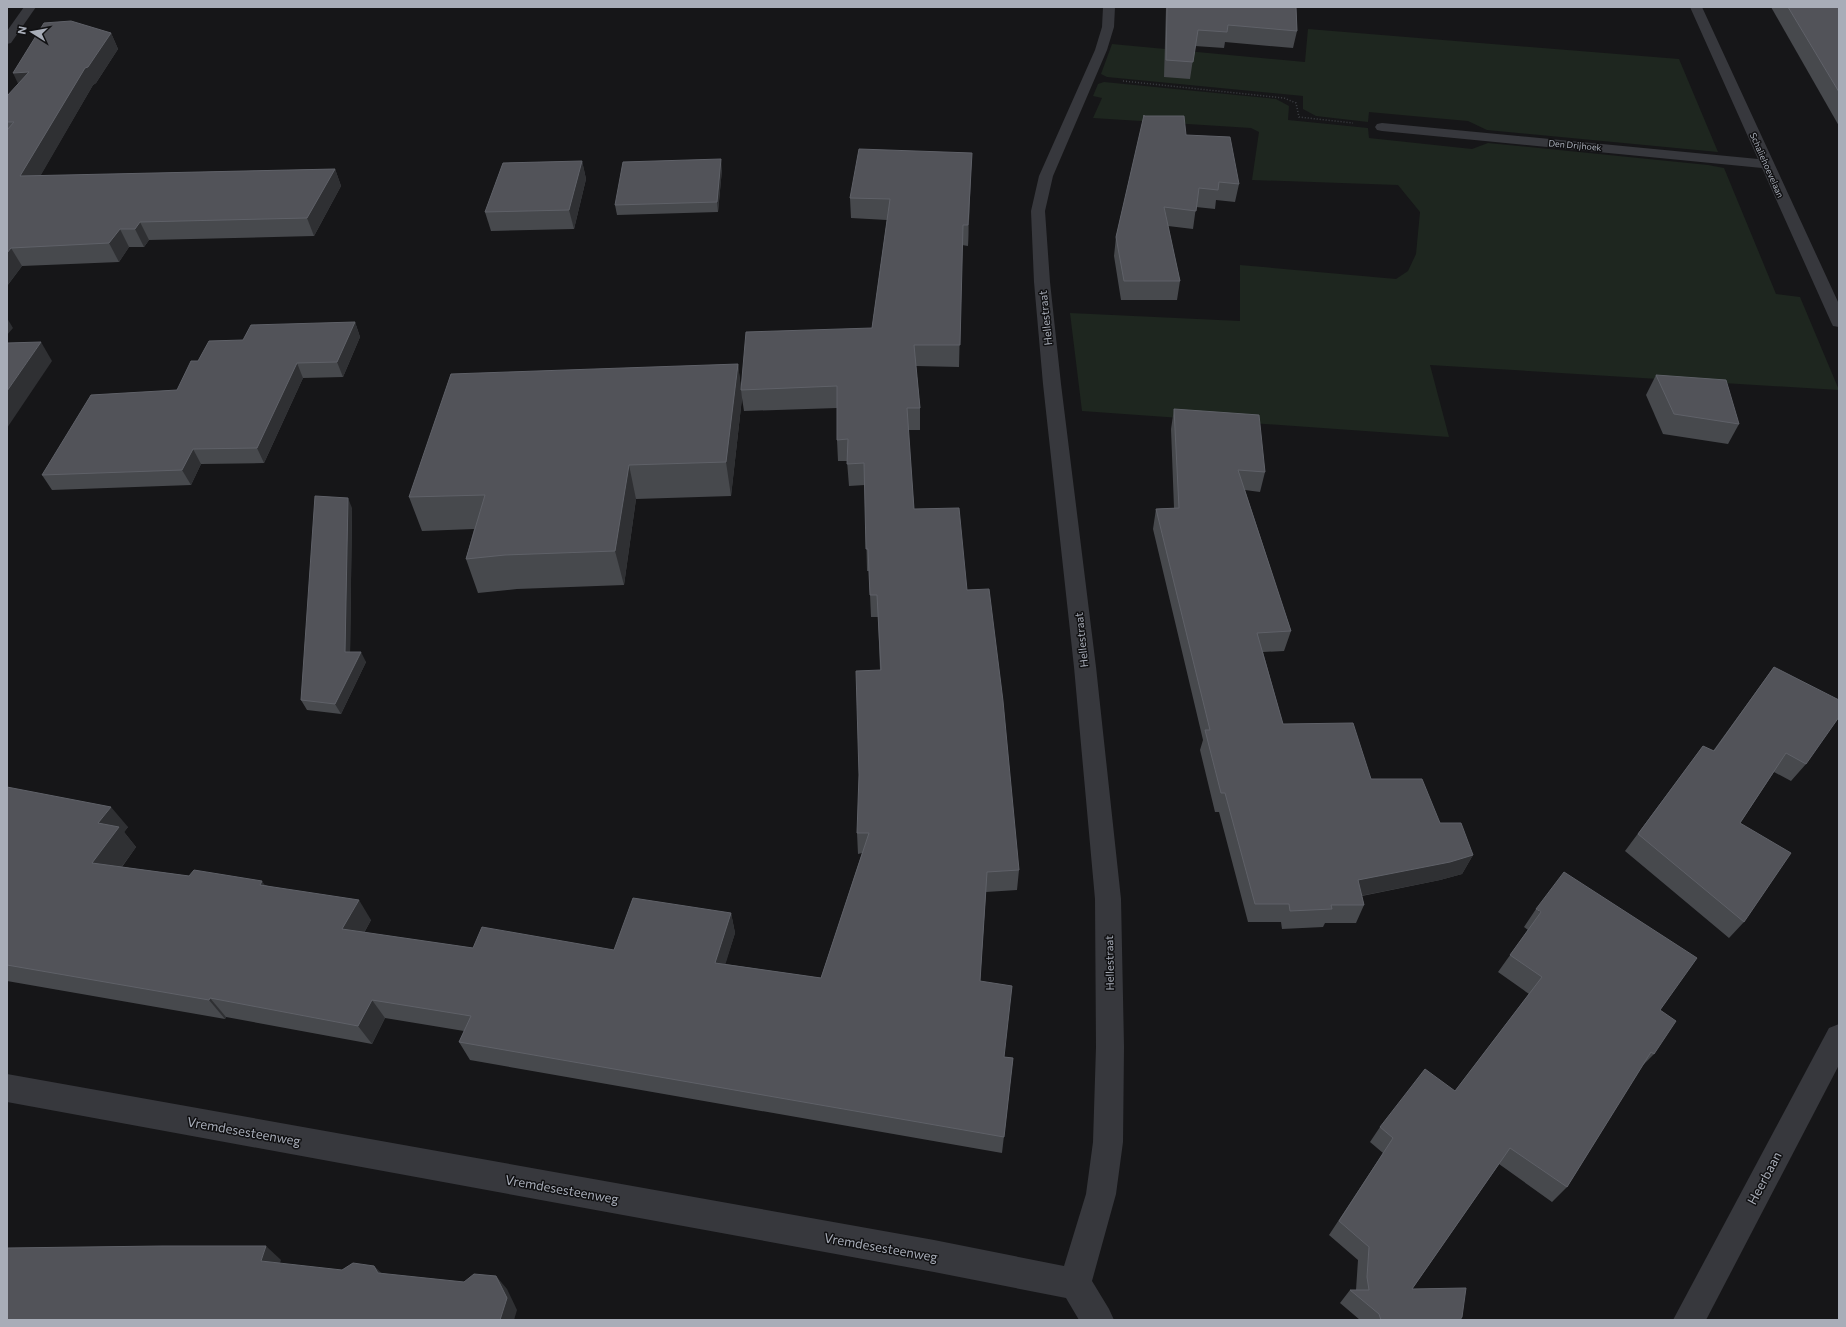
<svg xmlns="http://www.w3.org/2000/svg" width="1846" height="1327" font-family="Commissioner,sans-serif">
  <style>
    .green { fill: #1e261f }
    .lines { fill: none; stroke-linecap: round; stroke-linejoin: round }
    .path { stroke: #3d3f44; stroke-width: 1.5; stroke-dasharray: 1 2; stroke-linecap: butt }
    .minor { fill: #37383d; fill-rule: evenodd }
    .wall { fill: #47494d }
    .shaded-wall { fill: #2f3033 }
    .building { fill: #525359; stroke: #5f6168 }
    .labels { text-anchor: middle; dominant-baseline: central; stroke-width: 3; stroke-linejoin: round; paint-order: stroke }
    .far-street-label { font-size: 9px; fill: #a8adb8; stroke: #111113 }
    .street-label { font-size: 11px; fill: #a8adb8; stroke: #111113 }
    .near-street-label { font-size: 13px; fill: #a8adb8; stroke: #111113 }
  </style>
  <rect width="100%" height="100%" fill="#161618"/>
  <!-- green -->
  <g class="green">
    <path d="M1308,29l371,30 39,93 -231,-22 -19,-9 -99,-9 -1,10 -52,-6 -13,-7v-13l-196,-19 -6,-3 11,-30 193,18z"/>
    <path d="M1104,82l172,17 13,7 -1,14 80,8 1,10 103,11 16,-6 220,22 16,3 52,126 24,3 39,93 -409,-25 19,72 -367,-26 -12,-98 170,8v-56l156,14 12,-8 8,-17 4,-42 -22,-27 -146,-5 7,-48 -8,-4 -158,-10 9,-20 -9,-2 5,-12z"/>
  </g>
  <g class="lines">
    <!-- path -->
    <path class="path" d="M1123,81l161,17 12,5 3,14 54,6"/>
    <!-- minor -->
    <g class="minor">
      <path d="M24,7h12l-25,36 -4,1v-13z"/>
      <path d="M1103,7h12l-1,20 -7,23 -54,126 -8,35 5,71 11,102 35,283 25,232 3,148 -1,95 -7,52 -24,87 17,28 5,11h-35l-13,-22 -132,-26 -927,-170v-28l927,166 130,26 22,-72 7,-52 3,-95 -1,-148 -21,-232 -31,-283 -9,-102 -3,-71 8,-35 56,-126 7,-23z"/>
      <path d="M1690,7h12l137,297v23l-6,-1 -2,-4 -69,-154 -380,-37 -5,-1 -2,-3 2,-3 5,-1 376,36z"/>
      <path d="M1839,1024v41l-133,255h-33l156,-292z"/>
    </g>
  </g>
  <!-- wall -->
  <g class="wall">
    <path d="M1166,7h130l1,24 -4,17 -68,-6 -1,6 -29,-2 -5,33 -26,-2z"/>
    <path d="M1771,7h68v119z"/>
    <path d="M111,33l7,16 -22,34 -3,2 -53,91 295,-7 6,17 -27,50 -165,4 -5,7h-15l-10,15 -97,4 -15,20v-190z"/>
    <path d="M1144,116l42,19 53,49 -4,18 -19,-2 -1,9 -19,-2 -3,22 -25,-3 12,55 -3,19h-56l-7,-44 2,-19z"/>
    <path d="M582,161l4,18 -12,50 -83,2 -6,-19z"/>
    <path d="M722,169l-4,43 -101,3 -2,-10z"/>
    <path d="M971,173l-3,73 -6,-1 -3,122 -43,-1 4,42v22h-12l6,79 53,81 52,280 -2,20 -31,2 -6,89 24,76 9,1 -11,95 -532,-93 -11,-18 5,-11 -79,-13 -13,26 -146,-27 -1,2 -218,-38v-194l121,40 -4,5 12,15 -14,20 67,9 76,9 106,35 -7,13 109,15 141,2 117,-37 4,20 -10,31 96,14 41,-125 -4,1 -1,-21 23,-163 -2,-53h-7l-2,-46h-2l-2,-86 -16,1 -2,-25h-9l-1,-21v-32l-93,3 -2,-13 -11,98 -95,3 -12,86 -107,4 -39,4 -12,-34 8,-30 -52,2 -13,-34 329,-133 3,25 131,-61 15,-108 -36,-2 -1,-20z"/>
    <path d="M355,322l5,15 -17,40 -40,1 -39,85 -63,1 -10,21 -139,5 -10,-15 135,-85 21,-29 45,-21z"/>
    <path d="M1656,375l83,49 -11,20 -65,-10 -17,-39z"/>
    <path d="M1174,409l91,63 -5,20 -15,-2 46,141 -7,20 -21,1 20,72 157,99 33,32 -11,19 -22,6 -78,16 2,9 -8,18h-31l-2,4 -41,2 -1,-7h-33l-29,-110h-4l-15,-62 3,-10 -50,-211 3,-20 18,-1 -3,-79z"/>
    <path d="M352,508l-2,144 16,10 -25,52 -34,-4 -6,-10z"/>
    <path d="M1774,667l32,97 -15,17 -17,-9 -34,51 4,99 -15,16 -104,-87 78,-105 10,5z"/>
    <path d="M1536,909l124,101 -6,44 -12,12 -75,121 -15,15 -53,-38 -87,125 48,31h-100l-20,-17 10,-13h6l2,-30 -29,-25 54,-82 -13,-11 10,-15 75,-36 74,-97 -31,-22 30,-42 -4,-3z"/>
  </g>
  <!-- shaded-wall -->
  <g class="shaded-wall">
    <path d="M111,33l7,16 -22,34 -3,2 -63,109 -10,-18 65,-108z"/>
    <path d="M29,72l-8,18 -8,-17z"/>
    <path d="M972,153l-1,20 -3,73v-21z"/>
    <path d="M721,159l1,10 -4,43 -1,-10z"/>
    <path d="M582,161l4,18 -12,50 -5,-19z"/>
    <path d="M335,169l6,17 -27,50 -7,-18z"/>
    <path d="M140,222l9,18 -5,7 -9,-18z"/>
    <path d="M120,229l9,18 -10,15 -10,-19z"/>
    <path d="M11,248l11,18 -15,20v-33z"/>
    <path d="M7,318l6,10 -6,7z"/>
    <path d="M355,322l5,15 -17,40 -6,-15z"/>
    <path d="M41,342l11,19 -45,67v-37z"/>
    <path d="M297,363l6,15 -39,85 -7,-15z"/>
    <path d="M738,364l4,34 -11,98 -5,-34z"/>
    <path d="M193,449l8,15 -10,21 -9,-15z"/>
    <path d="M629,465l7,34 -12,86 -9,-34z"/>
    <path d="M348,498l4,10 -2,154 -5,-10z"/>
    <path d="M361,652l5,10 -25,52 -6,-10z"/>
    <path d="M111,807l17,20 -4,5 12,15 -26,36 -18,-20 6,-40z"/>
    <path d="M1473,855l-11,19 -22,6 -90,18 8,-18z"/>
    <path d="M262,881l14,20 -16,-16z"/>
    <path d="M359,900l12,20 -16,29 -13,-20z"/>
    <path d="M731,913l4,20 -15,49 -5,-19z"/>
    <path d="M210,998l16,19 -1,2 -16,-19z"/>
    <path d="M372,1000l13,18 -13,26 -14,-18z"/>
    <path d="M266,1246l15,14 -4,14 -16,-13z"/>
    <path d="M374,1266l14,13 -10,-6z"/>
    <path d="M496,1276l11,13 10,21 -3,10h-14z"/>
  </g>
  <!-- building -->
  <g class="building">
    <path d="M1167,7h129l1,24 -69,-6 -1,7 -29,-2 -5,32 -27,-2z"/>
    <path d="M1788,7h51v85z"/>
    <path d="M71,21l40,12 -23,34 -3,1 -65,108 315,-7 -28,49 -167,4 -5,7h-15l-11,14 -98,5 -4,5v-123l7,-8h-7v-26l22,-24 -16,1 31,-50z"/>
    <path d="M1144,115v1h40l2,19 44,2 9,47 -20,-2 -1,8 -19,-2 -3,23 -32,-4 16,74h-56l-8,-44z"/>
    <path d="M859,149l113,4 -4,72h-5l-3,120h-46l6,63h-13l7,101 45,-1 8,82 22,-1 14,112 16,169 -32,2 -7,109 32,5 -8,71 9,1 -9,79 -545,-95 12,-26 -99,-16 -14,26 -148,-28 -1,2 -202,-35v-178l104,20 -13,16 21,4 -27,36 97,13 5,-6 68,11 -2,4 99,15 -17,29 131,19 9,-21 132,23 19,-52 98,15 -16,50 106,15 48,-145h-12l2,-58 -3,-104 25,-1 -4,-75h-7l-2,-46h-2l-2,-86 -17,1 1,-25 -11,1v-54l-96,4 5,-58 126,-4 18,-129 -40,-1z"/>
    <path d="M721,159l-4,43 -102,3 8,-43z"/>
    <path d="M582,161l-13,49 -84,2 18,-49z"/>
    <path d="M355,322l-18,40 -40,1 -40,85 -64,1 -11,21 -140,5 49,-80 86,-5 14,-29h7l11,-20 34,-1 8,-15z"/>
    <path d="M41,342l-34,49v-48z"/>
    <path d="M738,364l-12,98 -97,3 -14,86 -110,4 -39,4 19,-64 -76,2 42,-123z"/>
    <path d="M1656,375l70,5 13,44 -65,-10z"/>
    <path d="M1174,409l85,6 6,57 -27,-2 53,161 -34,2 26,91 70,-1 18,56h51l18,44h21l12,32 -23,7 -92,18 6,25h-33l1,4 -42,2 -1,-7h-34l-30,-111h-4l-16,-63h5l-54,-221 23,-1z"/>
    <path d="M315,496l33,2 -3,154h16l-26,52 -34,-4z"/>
    <path d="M1774,667l65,33v17l-33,47 -20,-11 -46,70 51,30 -47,69 -106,-88 65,-88 11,5z"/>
    <path d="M1564,872l133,86 -37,52 16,11 -22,33 -3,-2 -84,135 -57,-39 -98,141 54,-1 -4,29 -2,3h-79l-2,-6 -29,-24h19l-2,-13 2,-30 -30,-26 54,-83 -13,-11 45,-58 30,22 87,-114 -32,-22 31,-43 -5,-3z"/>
    <path d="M162,1246h104l-5,15 81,9 11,-7 21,3 4,7 86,9 10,-8 22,2 11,22 -7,22h-493v-72z"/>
  </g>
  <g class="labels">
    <!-- far-street labels -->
    <g class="far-street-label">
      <text transform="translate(1575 145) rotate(5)">Den Drijhoek</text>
      <text transform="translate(1767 165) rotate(66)">Schaliehoevelaan</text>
    </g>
    <!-- street labels -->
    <g class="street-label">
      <text transform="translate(1045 318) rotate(-96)">Hellestraat</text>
      <text transform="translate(1081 640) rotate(-96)">Hellestraat</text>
      <text transform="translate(1109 963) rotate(-91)">Hellestraat</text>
    </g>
    <!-- near-street labels -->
    <g class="near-street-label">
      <text transform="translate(244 1131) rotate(10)">Vremdesesteenweg</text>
      <text transform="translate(1764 1178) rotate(-62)">Heerbaan</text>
      <text transform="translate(562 1189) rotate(10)">Vremdesesteenweg</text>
      <text transform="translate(881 1247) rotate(10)">Vremdesesteenweg</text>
    </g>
  </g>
  <!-- border -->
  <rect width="1846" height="1327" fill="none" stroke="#a8adb8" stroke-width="16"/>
  <!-- north arrow -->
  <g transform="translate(32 32) rotate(281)" stroke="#111113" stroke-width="3" paint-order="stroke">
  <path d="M0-3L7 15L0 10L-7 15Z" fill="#a8adb8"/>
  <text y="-6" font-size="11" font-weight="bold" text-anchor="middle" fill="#a8adb8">N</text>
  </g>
</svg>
